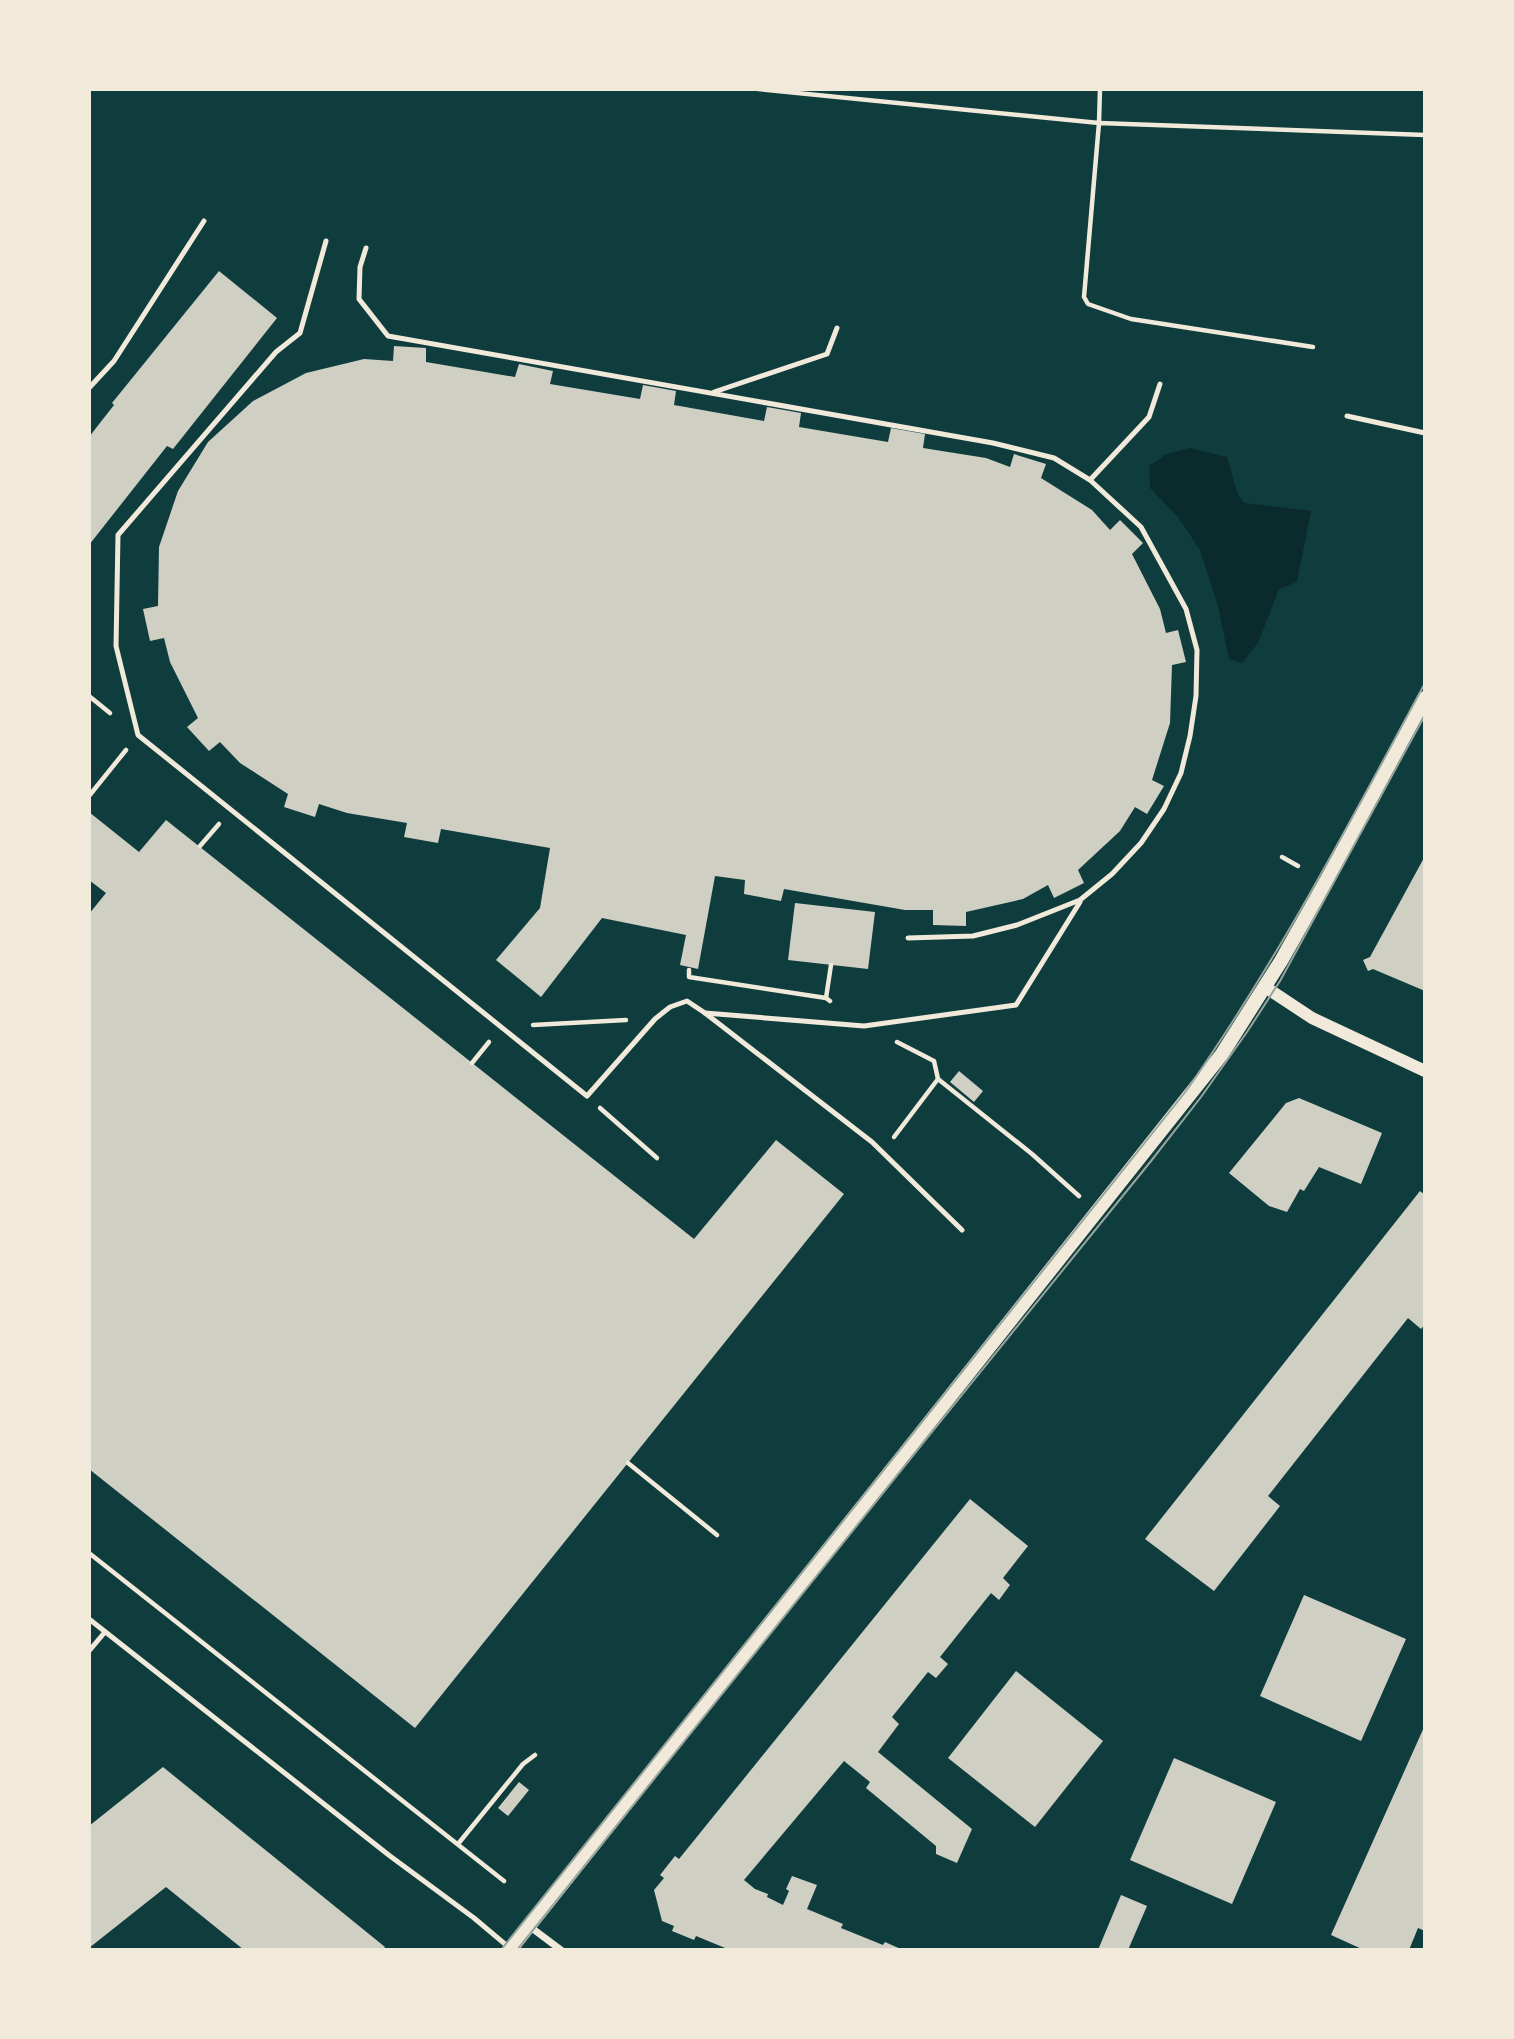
<svg xmlns="http://www.w3.org/2000/svg" width="1514" height="2039" font-family="Jost,sans-serif">
  <style>
    .water { fill: #0a2a2b }
    .building { fill: #cfcfc3 }
    .lines { fill: none; stroke-linecap: round; stroke-linejoin: round }
    .path { stroke: #f1e9da; stroke-width: 4.5 }
    .service { stroke: #f1e9da; stroke-width: 5 }
    .minor { stroke: #f1e9da; stroke-width: 7 }
    .tertiary { stroke: #f1e9da; stroke-width: 12 }
    .secondary { stroke: #f1e9da; stroke-width: 14 }
    .tram { stroke: #97a49c; stroke-width: 2 }
  </style>
  <rect width="100%" height="100%" fill="#0f3d3e"/>
  <!-- water -->
  <path class="water" d="M1190,448l37,9 11,38 7,8 66,8 -14,71 -18,7 -21,54 -16,20 -13,-4 -11,-53 -18,-56 -22,-33 -28,-29 -1,-22 17,-12z"/>
  <!-- building -->
  <g class="building">
    <path d="M219,271l58,47 -104,131 -6,-3 -78,99v-108l25,-32 -2,-2z"/>
    <path d="M394,346l32,2v14l89,15 4,-13 34,7 -3,13 90,15 3,-14 33,6 -2,14 90,16 3,-14 34,6 -2,14 89,15 3,-14 34,6 -2,14 63,10 24,9 4,-13 32,10 -5,14 51,32 18,20 10,-10 23,23 -11,11 28,55 6,24 12,-3 8,32 -14,3 -2,58 -18,57 12,6 -17,28 -12,-7 -15,24 -42,39 6,13 -30,15 -6,-13 -25,14 -57,13v14l-33,-1v-15h-28l-121,-21 -3,12 -37,-7 1,-14 -30,-4 -17,93 -18,-4 6,-30 -84,-17 -61,79 -45,-37 44,-52 10,-60 -109,-19 -3,14 -34,-6 3,-14 -60,-10 -28,-9 -4,13 -31,-10 4,-13 -48,-31 -20,-21 -11,9 -22,-24 11,-9 -28,-56 -6,-24 -14,3 -7,-32 15,-3 1,-59 19,-56 30,-49 45,-41 53,-28 58,-14 29,2z"/>
    <path d="M89,812l50,40 27,-32 528,419 82,-99 68,54 -429,534 -326,-259v-555l17,-21 -17,-13z"/>
    <path d="M1425,856v135l-52,-22 -5,2 -5,-11 7,-3z"/>
    <path d="M795,903l80,9 -7,57 -80,-9z"/>
    <path d="M959,1071l24,20 -9,11 -24,-20z"/>
    <path d="M1299,1098l83,35 -21,51 -42,-17 -15,24 -4,-2 -13,23 -18,-6 -40,-33 57,-70z"/>
    <path d="M1420,1191l5,4v129l-4,5 -13,-11 -140,178 12,10 -66,85 -69,-52z"/>
    <path d="M970,1499l58,47 -25,32 7,7 -11,15 -8,-7 -51,64 8,7 -12,14 -8,-6 -36,45 7,7 -21,28 94,77 -15,34 -21,-9v-8l-70,-58 4,-6 -26,-21 -100,119 11,9 13,5 -1,3 16,8 6,-14 -3,-2 6,-13 25,9 -10,24 36,15 -2,4 42,17 2,-3 18,8h-173l-34,-14 -2,4 -22,-9 2,-5 -12,-5 -8,-31 10,-12 -4,-3 15,-19 4,3z"/>
    <path d="M1304,1595l102,44 -45,102 -101,-45z"/>
    <path d="M1016,1671l87,70 -68,86 -87,-69z"/>
    <path d="M1425,1725v206l-7,-3 -9,22h-45l-33,-15z"/>
    <path d="M1174,1758l102,44 -44,102 -102,-44z"/>
    <path d="M163,1767l222,180 -2,3h-139l-78,-63 -77,61v-122z"/>
    <path d="M519,1782l10,8 -21,26 -10,-8z"/>
    <path d="M1121,1895l26,11 -19,44h-30z"/>
  </g>
  <g class="lines">
    <!-- path -->
    <g class="path">
      <path d="M758,89l341,34 1,-34"/>
      <path d="M1313,347l-182,-28 -43,-15 -4,-7 15,-174 326,12"/>
      <path d="M89,696l21,17"/>
      <path d="M89,796l37,-46"/>
      <path d="M200,846l19,-22"/>
      <path d="M1282,857l16,9"/>
      <path d="M689,970v7l137,21 4,3"/>
      <path d="M826,998l5,-33"/>
      <path d="M533,1025l93,-5"/>
      <path d="M897,1042l37,19 4,18 94,75 47,42"/>
      <path d="M472,1063l17,-21"/>
      <path d="M600,1108l57,50"/>
      <path d="M894,1137l44,-58"/>
      <path d="M628,1463l89,72"/>
      <path d="M89,1553l415,328"/>
      <path d="M458,1844l65,-80 12,-9"/>
    </g>
    <!-- service -->
    <g class="service">
      <path d="M326,241l-26,92 -24,19 -158,183 -2,111 22,89 449,361 68,-77 15,-12 17,-6 18,12 167,129 90,88"/>
      <path d="M366,248l-6,19 -1,32 29,37 605,107 61,15 36,22 51,47 45,82 11,41 -1,46 -6,40 -9,37 -17,36 -23,34 -29,31 -32,26 -63,25 -44,11 -65,2"/>
      <path d="M89,388l25,-27 90,-140"/>
      <path d="M714,392l113,-38 10,-26"/>
      <path d="M1347,416l78,17"/>
      <path d="M1090,480l59,-63 11,-33"/>
      <path d="M705,1013l159,13 152,-21 64,-103"/>
      <path d="M89,1619l301,237 84,62 37,31"/>
      <path d="M89,1651l16,-19"/>
    </g>
    <!-- minor -->
    <path class="minor" d="M529,1926l32,24"/>
    <!-- tertiary -->
    <path class="tertiary" d="M1265,987l47,31 113,53"/>
    <!-- secondary -->
    <path class="secondary" d="M510,1950l712,-896 59,-93 48,-85 96,-178"/>
    <!-- tram -->
    <g class="tram">
      <path d="M501,1950l685,-859c91,-129 164,-269 239,-408"/>
      <path d="M517,1950l414,-517 220,-272 50,-64 46,-65 33,-51 145,-266"/>
    </g>
  </g>
  <!-- border -->
  <rect width="1514" height="2039" fill="none" stroke="#f1e9da" stroke-width="182"/>
</svg>
